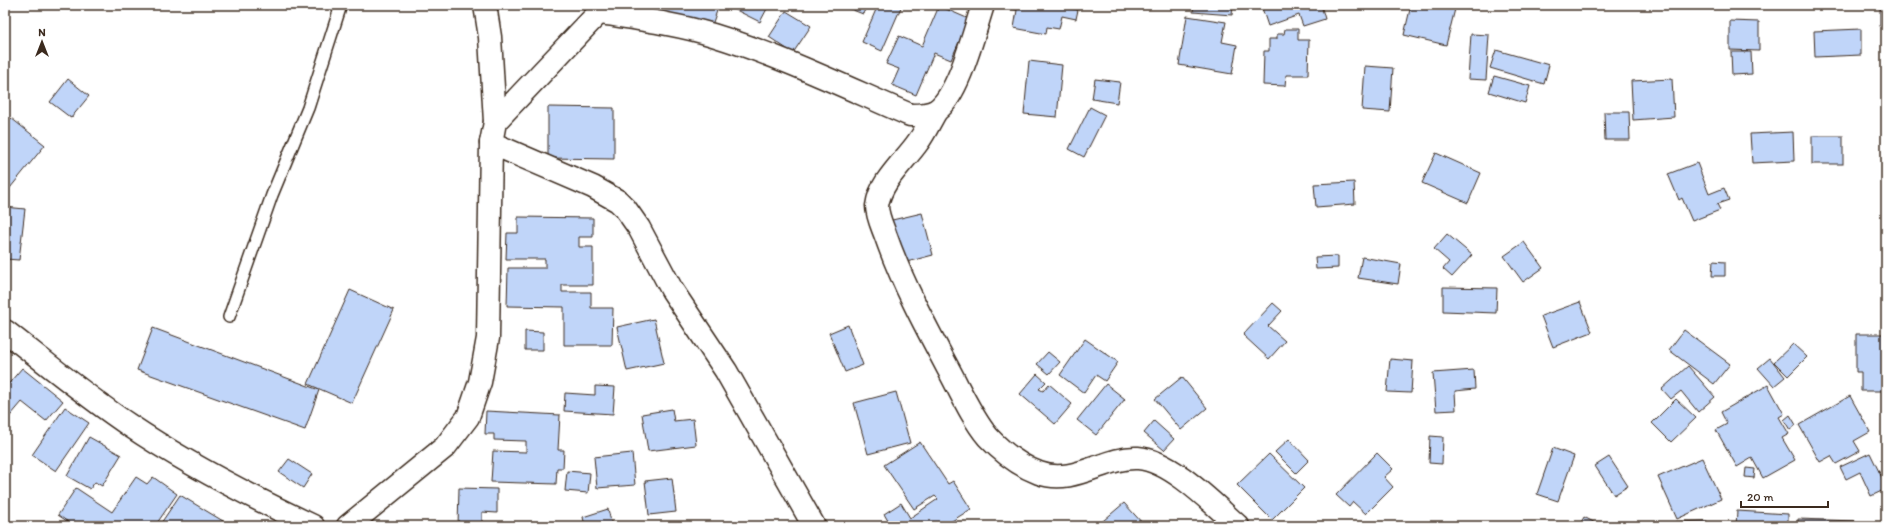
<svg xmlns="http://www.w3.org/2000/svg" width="1891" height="531" font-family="Itim,sans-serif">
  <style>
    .building { fill: #c0d5f9; stroke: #3b2a1e }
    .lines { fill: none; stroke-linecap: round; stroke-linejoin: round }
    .service-casing { stroke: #3b2a1e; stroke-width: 14 }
    .minor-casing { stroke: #3b2a1e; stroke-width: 25 }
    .service { stroke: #fff; stroke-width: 11 }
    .minor { stroke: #fff; stroke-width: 22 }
  </style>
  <rect width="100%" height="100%" fill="#fff"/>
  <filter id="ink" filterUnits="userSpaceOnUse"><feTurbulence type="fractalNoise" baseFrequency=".025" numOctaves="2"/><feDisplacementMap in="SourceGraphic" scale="8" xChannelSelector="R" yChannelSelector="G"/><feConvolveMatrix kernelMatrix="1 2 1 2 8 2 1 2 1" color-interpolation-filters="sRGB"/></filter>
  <g filter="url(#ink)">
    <!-- building -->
    <g class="building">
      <path d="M660,5h59l-8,23 -53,-16z"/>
      <path d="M726,5h43l-9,17z"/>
      <path d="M840,5h27l-4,9z"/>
      <path d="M878,5h24l-20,46 -20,-9z"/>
      <path d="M1010,5h57v3l11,2 -2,9 -14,-3 -3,13 -12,-2 -1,7 -32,-6 3,-18 -8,-1z"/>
      <path d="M1194,5h39l-1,10 -39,-3z"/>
      <path d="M1261,5h60l4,14 -22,7 -4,-11 -31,11z"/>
      <path d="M1411,5h45l-10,40 -42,-10z"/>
      <rect x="1880" y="5" width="6" height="21"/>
      <path d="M939,6l30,13 -18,41 -17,-7 -18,42 -24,-10 7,-16 -13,-5 13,-28 23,10z"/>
      <path d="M786,11l25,15 -18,27 -24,-16z"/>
      <path d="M1187,16l39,6 -4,20 15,3 -5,29 -53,-9z"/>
      <path d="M1730,21l29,1v29l-29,-1z"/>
      <path d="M1285,29h13v11h11l-1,35h-22l-1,11 -22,-1 1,-34h5v-12h8v-5h7z"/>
      <path d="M1861,29v26l-46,2 -1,-26z"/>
      <path d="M1471,34l18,1 -3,45 -18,-1z"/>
      <path d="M1496,50l53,15 -5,19 -54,-16z"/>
      <path d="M1731,52h20l1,22 -20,1z"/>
      <path d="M1029,61l33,4 -5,52 -33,-3z"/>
      <path d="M1365,66l28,2 -3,44 -28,-2z"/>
      <path d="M1494,76l36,10 -5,17 -36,-11z"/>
      <path d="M68,79l21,17 -18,22 -21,-16z"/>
      <path d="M1095,79l25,3 -3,21 -25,-4z"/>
      <path d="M1672,79l2,38 -41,3 -2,-39z"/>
      <path d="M548,107l66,1v51l-66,-1z"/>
      <path d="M1090,107l15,8 -21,42 -15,-8z"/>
      <path d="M1604,112h25l1,28h-25z"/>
      <path d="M11,118l34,27 -35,43 -5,-5v-57z"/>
      <path d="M1793,132l1,29 -42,2 -2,-29z"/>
      <rect x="1812" y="136" width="31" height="28"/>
      <path d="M1436,153l45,20 -13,30 -46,-20z"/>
      <path d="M1697,163l12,31 15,-6 5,12 -12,4 3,6 -28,11 -10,-23 -3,2 -11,-26z"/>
      <path d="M1354,182l1,22 -39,3 -2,-23z"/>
      <path d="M5,207l20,2 -6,51 -14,-1z"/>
      <path d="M922,213l11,42 -34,9 -11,-43z"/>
      <path d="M518,217l75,1v19h-14v10h14v38h-31v7h29v16h22l-1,37h-48v-38l-57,-1 1,-38h37v-9h-39l1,-26h11z"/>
      <path d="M1447,234l25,21 -20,22 -9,-8 6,-7 -15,-13z"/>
      <path d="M1524,242l19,26 -20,14 -19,-26z"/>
      <path d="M1338,256v12l-22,1 -1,-12z"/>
      <path d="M1362,257l39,7 -3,20 -40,-6z"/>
      <path d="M1713,261l12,1v14h-13z"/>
      <path d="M1443,287l54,1 -1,25 -53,-2z"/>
      <path d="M350,290l44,20 -42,93 -44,-19z"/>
      <path d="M1580,302l12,30 -39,15 -12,-31z"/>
      <path d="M1273,303l9,8 -14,15 17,15 -16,18 -26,-24z"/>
      <path d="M654,319l10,44 -37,8 -10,-44z"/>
      <path d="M848,325l15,40 -18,7 -16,-39z"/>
      <path d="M153,328l166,62 -14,40 -168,-60z"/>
      <path d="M1684,330l46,34 -16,20 -45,-34z"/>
      <path d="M525,331l18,1v18h-18z"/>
      <path d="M1856,334h30v57h-25v-19h-5z"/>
      <path d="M1085,339l33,23 -13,19 -9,-6 -12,18 -24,-18z"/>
      <path d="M1793,344l14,13 -19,19 -14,-14z"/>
      <path d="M1048,352l12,10 -11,12 -12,-10z"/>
      <path d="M1770,358l15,19 -11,9 -16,-18z"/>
      <path d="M1390,359l23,2 -2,32 -24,-1z"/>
      <path d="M1688,366l27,31 -17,15 -17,-21 -10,8 -9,-10z"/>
      <path d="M22,368l41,33 -17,20 -24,-19 -17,20v-34z"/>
      <path d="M1474,370l1,19 -20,2 1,19 -20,1 -3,-38z"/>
      <path d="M1037,374l9,8 -7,7 4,2 6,-7 23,20 -17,20 -35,-30z"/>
      <path d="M1182,377l25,31 -26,22 -26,-31z"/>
      <path d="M1106,384l19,15 -29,36 -19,-15z"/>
      <path d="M1768,385l16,29 -5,3 10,17 -7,4 13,22 -32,18 -11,-20 -15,9 -21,-37 11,-6 -6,-12z"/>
      <path d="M595,386l20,1 -2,27 -49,-3 1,-18 30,2z"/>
      <path d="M896,392l14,51 -42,11 -14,-51z"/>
      <path d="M1850,396l20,36 -16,9 6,10 -24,13 -5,-8 -11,6 -21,-37z"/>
      <path d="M1676,399l20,19 -25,24 -19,-19z"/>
      <path d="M65,407l24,16 -33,48 -24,-16z"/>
      <path d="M672,409l2,12 19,-2 3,26 -48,6 -6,-37z"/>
      <path d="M486,411l74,4 -2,35h6l-1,18h-6l-1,16 -65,-2 2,-31 33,1v-11l-32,-1v-6h-9z"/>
      <path d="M1790,415l6,10 -6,5 -6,-10z"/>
      <path d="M1154,421l20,18 -10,11 -20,-17z"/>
      <path d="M1430,436l13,1 -1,27 -13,-1z"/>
      <path d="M89,437l32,18 -19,31 -7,-4 -5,7 -23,-13z"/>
      <path d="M1289,439l20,21 -13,13 -21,-21z"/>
      <path d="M920,442l28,42 5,-3 18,28 -27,17h-53l-7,-12 17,-11 9,15 28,-19 -3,-3 -21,13 -30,-44z"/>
      <path d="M1553,448l21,8 -16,45 -21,-7z"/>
      <path d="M632,453l3,32 -38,3 -3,-31z"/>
      <path d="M1377,453l16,16 -9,8 9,10 -27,27 -13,-12 -4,5 -13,-12z"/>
      <path d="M1870,453l16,33v3l-15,7 -11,-24 -14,7 -6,-12z"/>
      <path d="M1269,454l35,34 -32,32 -35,-35z"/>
      <path d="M1609,457l19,29 -14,9 -19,-29z"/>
      <path d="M1702,458l19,41 -44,20 -19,-42z"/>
      <path d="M289,459l23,15 -9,14 -24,-16z"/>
      <path d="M1746,468l9,1 -1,9 -9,-1z"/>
      <path d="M567,471l23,2 -2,20 -23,-2z"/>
      <path d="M136,477l11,7 6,-7 24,17 -22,32h-81l-16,-11 18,-27 36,24z"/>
      <path d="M672,478l4,34 -27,3 -4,-34z"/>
      <path d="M459,488l38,1v24l-15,-1v14h-24z"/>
      <path d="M180,495l43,26 -3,5h-61z"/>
      <path d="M1124,503l21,23h-48z"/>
      <path d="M608,509l4,17h-27l-2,-9z"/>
      <path d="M1737,511l51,3v12h-52z"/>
      <path d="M1584,517l17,9h-22z"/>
      <path d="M1798,519l57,2v5h-57z"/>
      <path d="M1707,521v5h-32v-4z"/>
    </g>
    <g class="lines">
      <!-- service casing -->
      <g class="service-casing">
        <path id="service" d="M229,317l43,-122 36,-87 33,-103"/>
      </g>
      <!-- minor casing -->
      <g class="minor-casing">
        <g id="minor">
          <path d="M485,5l5,32 5,85"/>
          <path d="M600,13c38,6 77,11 113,22 68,21 132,52 197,80 9,0 19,0 27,-5 22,-16 37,-78 46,-105"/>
          <path d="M936,111c-6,10 -11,22 -18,31 -13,19 -38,39 -41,64 0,9 5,20 8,28 17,49 42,95 66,140 11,21 22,45 37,63 15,16 30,28 51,36 35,13 66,-17 99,-15 33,2 76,47 100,68"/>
          <path d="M491,143l102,44 25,14 7,7 14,20 33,62 54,81 88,155"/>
          <path d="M5,331c40,31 82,66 124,94 58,39 120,71 184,101"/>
          <path d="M348,526l97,-79 23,-30 12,-35 8,-44 3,-195 4,-21 111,-117"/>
        </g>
      </g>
      <!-- service -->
      <use href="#service" class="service"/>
      <!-- minor -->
      <use href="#minor" class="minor"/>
    </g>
  </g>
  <!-- margin -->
  <rect width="1891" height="531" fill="none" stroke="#fff" stroke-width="20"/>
  <rect x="10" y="10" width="1871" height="511" fill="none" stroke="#3b2a1e" stroke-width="1.5" filter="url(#ink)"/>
  <!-- north arrow -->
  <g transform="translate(42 42)" stroke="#ffffff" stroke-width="3" paint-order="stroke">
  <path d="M0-3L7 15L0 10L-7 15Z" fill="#3b2a1e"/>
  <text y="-6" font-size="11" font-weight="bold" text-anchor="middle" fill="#3b2a1e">N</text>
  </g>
  <!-- scale -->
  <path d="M1741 501v6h87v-6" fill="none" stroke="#3b2a1e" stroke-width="2"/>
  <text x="1747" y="501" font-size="12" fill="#3b2a1e" stroke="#ffffff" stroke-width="3" paint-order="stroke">20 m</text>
</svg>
